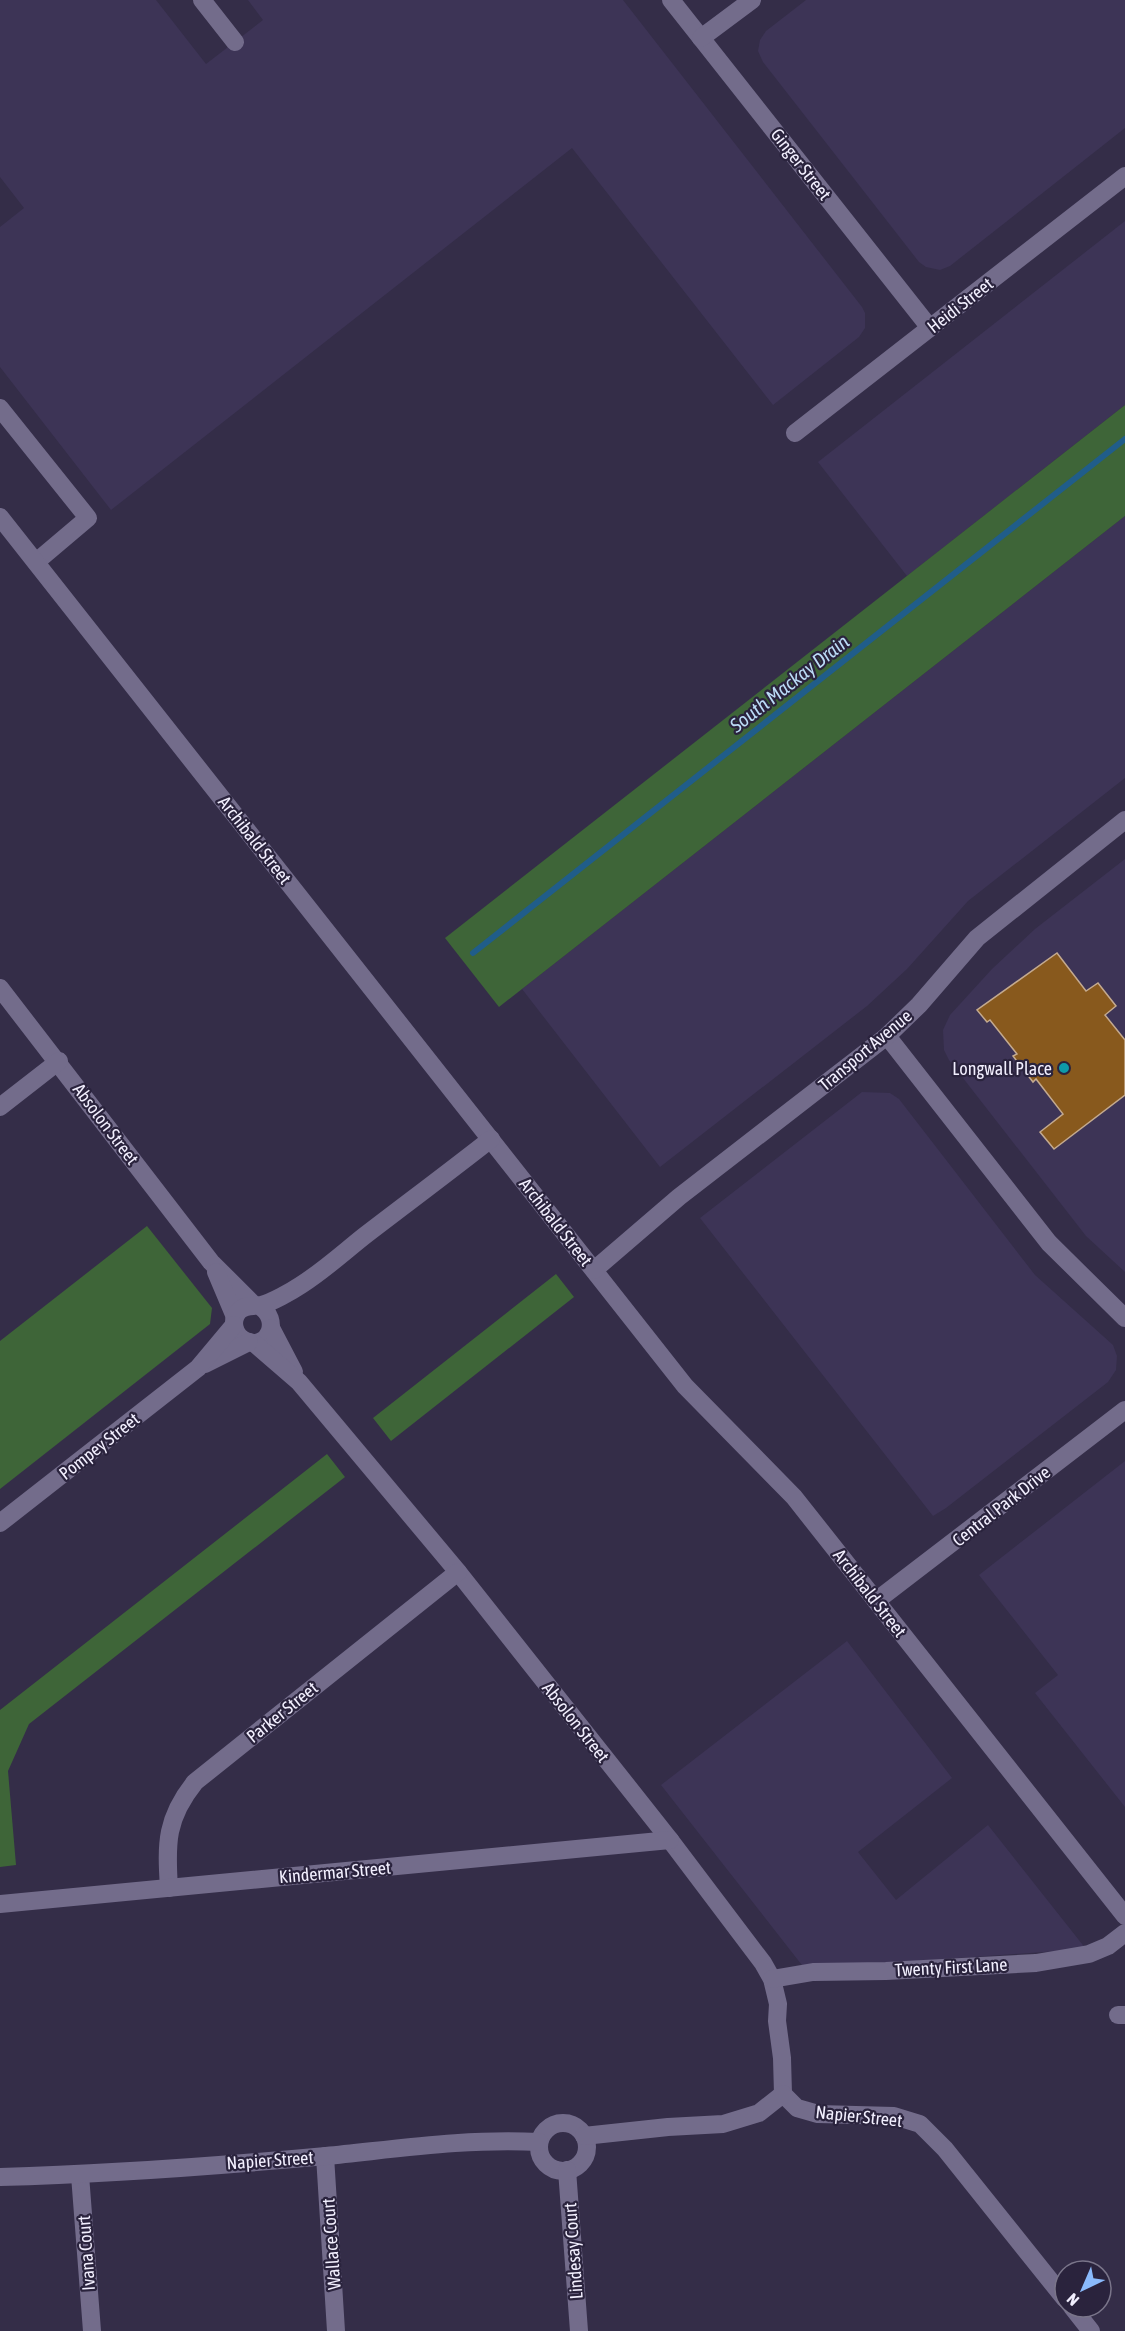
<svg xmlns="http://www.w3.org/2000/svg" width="1125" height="2331" font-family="'Asap Condensed',sans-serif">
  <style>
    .built { fill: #3d3456 }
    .green { fill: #3e6538 }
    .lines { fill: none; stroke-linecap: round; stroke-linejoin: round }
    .stream { stroke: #205d8a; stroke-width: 6 }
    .building { fill: #88591d; stroke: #c4aa8f; stroke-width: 1.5 }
    .minor { stroke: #736c8b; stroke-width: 18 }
    .culture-dot { fill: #0f9aa8; stroke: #2a233d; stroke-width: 2 }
    .labels { text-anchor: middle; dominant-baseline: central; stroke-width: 4.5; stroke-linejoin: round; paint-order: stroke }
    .street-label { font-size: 18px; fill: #f2effe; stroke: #2a233d }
    .poi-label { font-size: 18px; fill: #f2effe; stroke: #2a233d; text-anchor: end }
    .water-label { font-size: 20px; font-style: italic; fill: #bbdbf6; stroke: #2a233d }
  </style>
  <rect width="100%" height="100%" fill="#342d48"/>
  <!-- built -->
  <g class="built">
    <path d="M0,0h156l50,64 57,-44 -15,-20h375l239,307 3,6v15l-6,9 -86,68 -201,-257 -461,362 -111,-143v-140l24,-19 -24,-31z"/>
    <path d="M806,0h319v128l-175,138 -10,4 -14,-3 -7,-5 -156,-200 -5,-11 2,-11 6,-9z"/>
    <path d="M1125,221v184l-218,171 -89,-114z"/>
    <path d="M1125,516v262l-157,123 -61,68 -40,37 -207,161 -138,-178z"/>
    <path d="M1125,859v413l-39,-36 -137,-176 -5,-10 -1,-20 7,-15 42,-46 43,-40z"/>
    <path d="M862,1092l28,1 9,6 136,176 78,70 4,11 -1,14 -8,12 -162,126 -13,8 -233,-298z"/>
    <path d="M1125,1461v346l-90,-114 23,-18 -79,-100z"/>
    <path d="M847,1641l105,137 -94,74 38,48 92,-75 98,124 -281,20 -144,-184z"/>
  </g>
  <!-- green -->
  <g class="green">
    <path d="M1125,405v111l-626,491 -54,-69z"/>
    <path d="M147,1226l65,82 -2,16 -210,165v-148z"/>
    <path d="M556,1274l18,23 -183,144 -18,-23z"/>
    <path d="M327,1454l18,23 -316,247 -21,47 8,94 -16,2v-157z"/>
  </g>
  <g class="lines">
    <!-- stream -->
    <path class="stream" d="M473,953l652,-514"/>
  </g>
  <!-- building -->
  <path class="building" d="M1057,953l29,38 12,-8 18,23 -11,9 20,25v55l-71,54 -14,-17 23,-18 -27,-35 -3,3 -20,-26 4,-2 -27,-34 -3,2 -10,-12z"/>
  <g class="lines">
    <!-- minor -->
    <g class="minor">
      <path d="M202,0l33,42"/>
      <path d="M671,0l259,328"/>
      <path d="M701,38l51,-38"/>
      <path d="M0,408l88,110 -52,44"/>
      <path d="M795,433l330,-257"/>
      <path d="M0,517l685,869 109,111 331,419"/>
      <path d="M0,988l211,274 43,43"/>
      <path d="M887,1036l162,207 76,75"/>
      <path d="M0,1107l59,-46"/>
      <path d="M594,1270l85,-73 208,-161 32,-31 58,-67 148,-118"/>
      <path d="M216,1272l19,45"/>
      <path d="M259,1306c23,13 9,45 -13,35 -12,-5 -16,-21 -7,-30 7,-7 14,-4 22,-6 10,-2 31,-14 40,-20 22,-14 42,-32 62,-48 43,-33 86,-65 128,-98"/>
      <path d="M271,1328l23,44"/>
      <path d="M254,1343l45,39 159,190 212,268 93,123 9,16 6,25 -1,17 5,37 1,36"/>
      <path d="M205,1364l44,-22"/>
      <path d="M0,1523l198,-155 36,-43"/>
      <path d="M876,1601l249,-191"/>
      <path d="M169,1888c-3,-45 -3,-70 26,-106l263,-210"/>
      <path d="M0,1904l670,-64"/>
      <path d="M772,1979l41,-7 73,-1 150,-8 53,-9 19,-8 17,-13"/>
      <path d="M1118,2015h7"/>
      <circle cx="563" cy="2147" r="24"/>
      <path d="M584,2136l84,-9 55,-3 36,-11 24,-19 14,14 21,6 76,2 26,8 25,25 120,150"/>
      <path d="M325,2156l11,175"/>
      <path d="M567,2170l12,161"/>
      <path d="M80,2175l12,156"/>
      <path d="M0,2177c109,-3 218,-11 326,-21 71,-7 142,-18 213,-14"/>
      <path d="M1072,2307l19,24"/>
    </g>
  </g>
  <!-- markers -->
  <circle class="culture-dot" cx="1064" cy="1068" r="6"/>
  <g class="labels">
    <!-- street labels -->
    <g class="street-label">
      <text transform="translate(801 164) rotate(52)">Ginger Street</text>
      <text transform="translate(960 305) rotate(-38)">Heidi Street</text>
      <text transform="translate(255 840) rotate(52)">Archibald Street</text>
      <text transform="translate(865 1050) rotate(-40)">Transport Avenue</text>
      <text transform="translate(106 1124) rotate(53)">Absolon Street</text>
      <text transform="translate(556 1222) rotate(52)">Archibald Street</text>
      <text transform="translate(99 1446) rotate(-38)">Pompey Street</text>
      <text transform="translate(1001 1506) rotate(-38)">Central Park Drive</text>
      <text transform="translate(870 1593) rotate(52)">Archibald Street</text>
      <text transform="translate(282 1712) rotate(-39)">Parker Street</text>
      <text transform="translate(576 1722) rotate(52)">Absolon Street</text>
      <text transform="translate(335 1872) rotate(-5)">Kindermar Street</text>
      <text transform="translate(951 1967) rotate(-3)">Twenty First Lane</text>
      <text transform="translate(859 2116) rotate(6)">Napier Street</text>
      <text transform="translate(270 2160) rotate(-4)">Napier Street</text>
      <text transform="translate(331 2244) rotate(-94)">Wallace Court</text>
      <text transform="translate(573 2251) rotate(-94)">Lindesay Court</text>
      <text transform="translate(86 2253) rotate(-94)">Ivana Court</text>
    </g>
    <!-- poi labels -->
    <g class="poi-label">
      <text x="1052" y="1068">Longwall Place</text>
    </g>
    <!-- water labels -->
    <g class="water-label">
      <text transform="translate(789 683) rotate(-38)">South Mackay Drain</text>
    </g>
  </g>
  <!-- north arrow -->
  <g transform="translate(1083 2289) rotate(224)"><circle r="28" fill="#2a233d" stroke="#7a758a" stroke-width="1.5"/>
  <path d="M0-4.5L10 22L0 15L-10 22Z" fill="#8abafc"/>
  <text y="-9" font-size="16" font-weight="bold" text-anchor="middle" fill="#f2effe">N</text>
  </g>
</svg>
